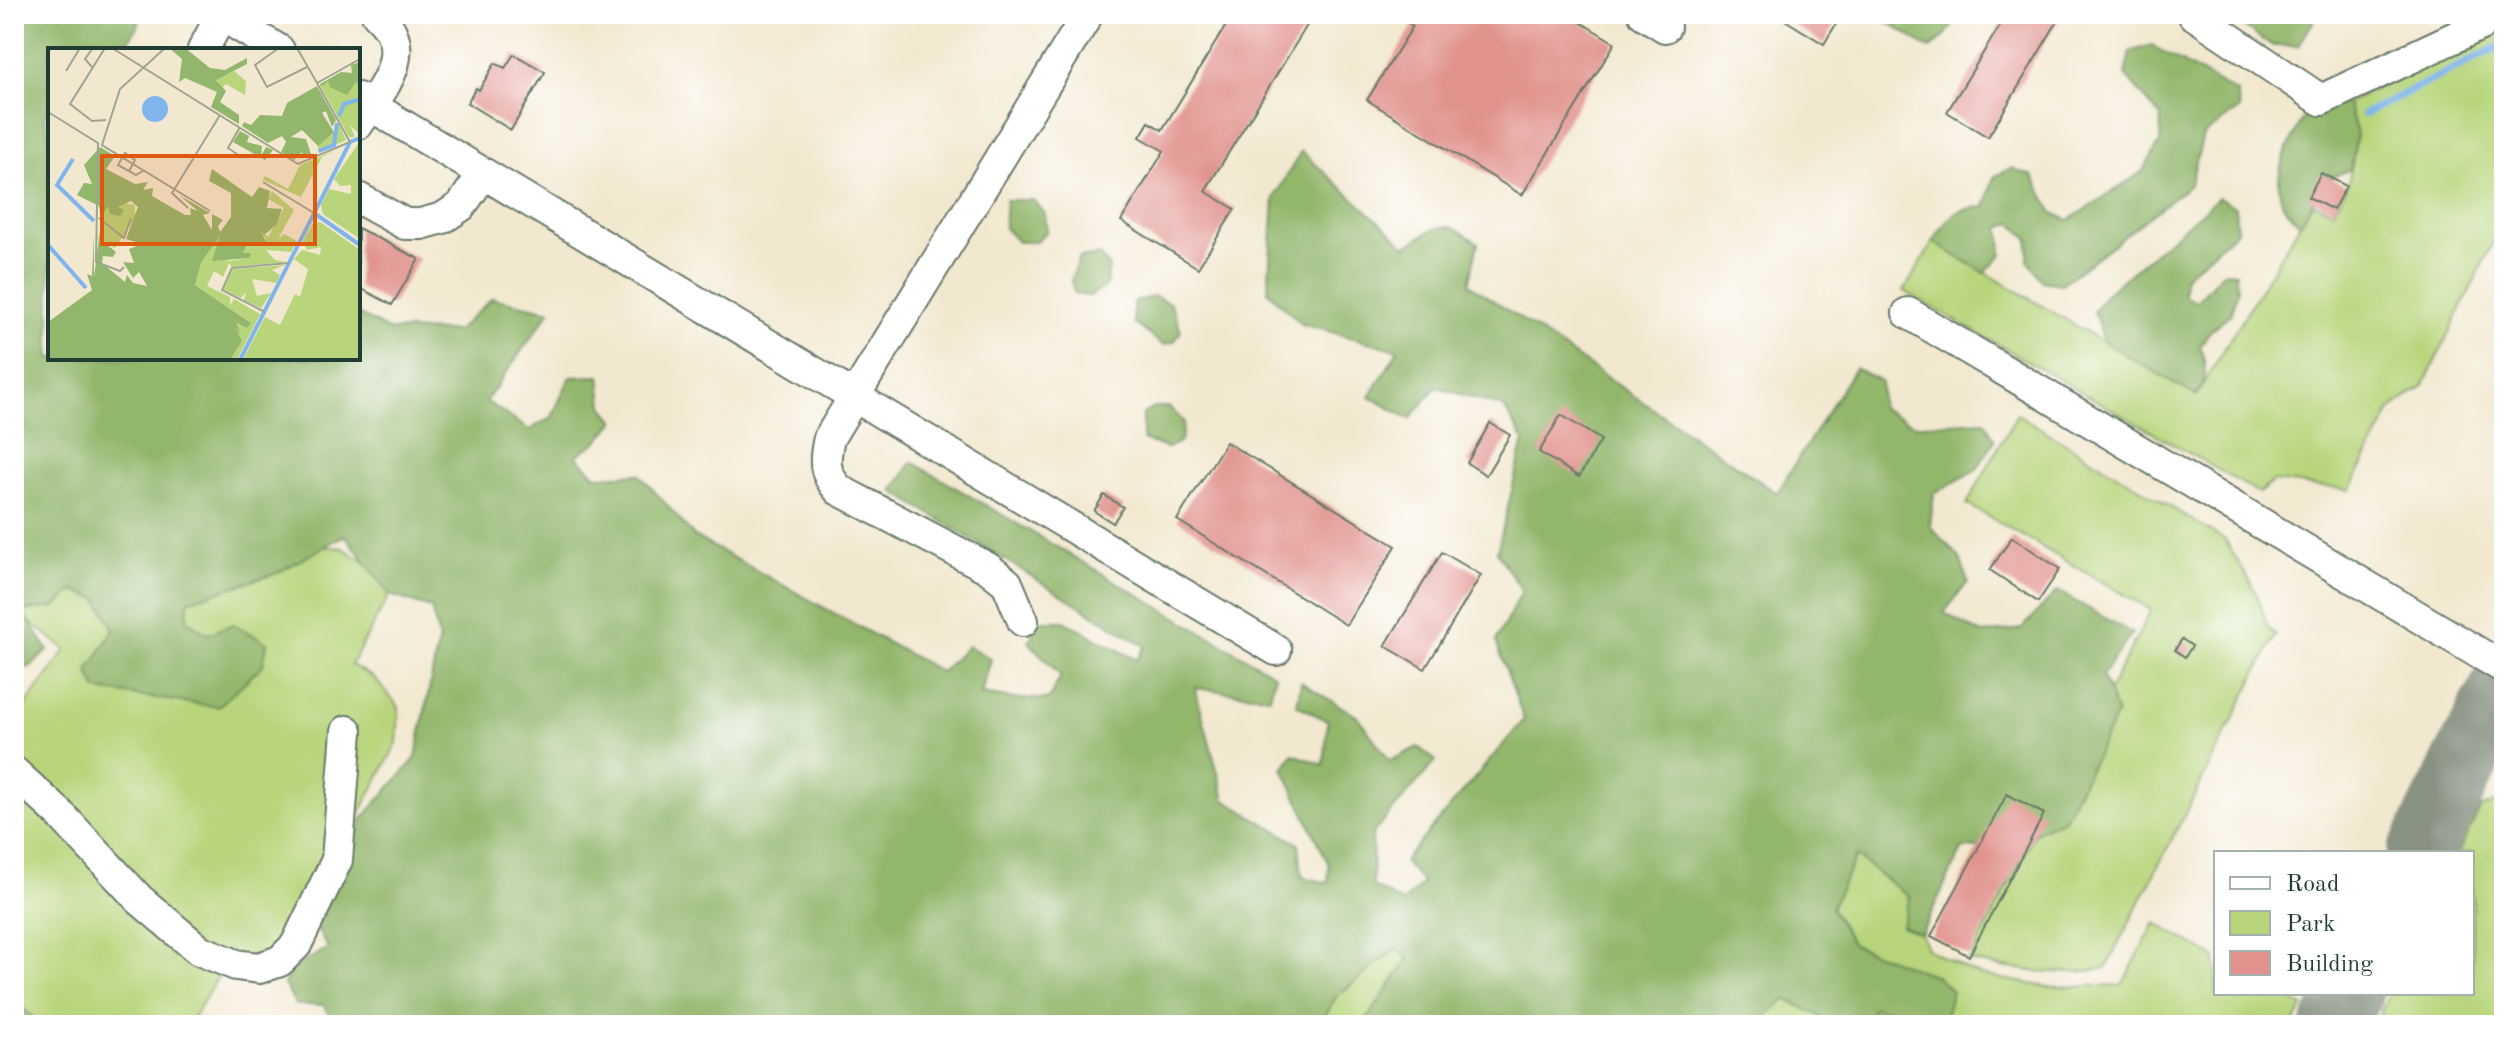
<svg xmlns="http://www.w3.org/2000/svg" width="2518" height="1039" font-family="'Old Standard TT',serif">
  <style>
    .green { fill: #b8d57b; stroke: #6c8958; stroke-width: 2 }
    .forest { fill: #92b66b; stroke: #587a50; stroke-width: 2 }
    .lines { fill: none; stroke-linecap: round; stroke-linejoin: round }
    .stream { stroke: #7fb4ed; stroke-width: 7 }
    .taxiway { stroke: #889282; stroke-width: 66 }
    .building { fill: #e1928c }
    .minor-casing { stroke: #69796a; stroke-width: 34 }
    .minor { stroke: #fff; stroke-width: 30 }
    .inset-river { fill: none; stroke: #7fb4ed; stroke-width: 4 }
    .inset-road { fill: none; stroke: #9ea491; stroke-width: 2 }
    .view { fill: #de580e; fill-opacity: 0.15; stroke: #de580e; stroke-width: 4 }
    .inset-edge { fill: none; stroke: #1f3d34; stroke-width: 4 }
  </style>
  <rect width="100%" height="100%" fill="#fff"/>
  <filter id="ink" filterUnits="userSpaceOnUse"><feTurbulence type="fractalNoise" baseFrequency=".0125" numOctaves="2"/><feDisplacementMap in="SourceGraphic" scale="16" xChannelSelector="R" yChannelSelector="G"/><feConvolveMatrix kernelMatrix="1 2 1 2 8 2 1 2 1" color-interpolation-filters="sRGB"/></filter>
  <filter id="wash" filterUnits="userSpaceOnUse"><feTurbulence type="fractalNoise" baseFrequency=".006" numOctaves="4" result="noise"/><feDisplacementMap in="SourceGraphic" scale="32" xChannelSelector="R" yChannelSelector="G"/><feGaussianBlur stdDeviation="1.8" result="paint"/><feColorMatrix in="noise" values="0 0 0 0 0 0 0 0 0 0 0 0 0 0 0 0 0 1.4 0 .05"/><feComposite in="paint" operator="in"/></filter>
  <g filter="url(#wash)">
    <rect width="100%" height="100%" fill="#f2e8cf"/>
    <!-- green -->
    <g class="green">
      <path d="M2504,23v197l-81,166 -31,22 -42,82 -77,-9 -14,12 -355,-202 29,-49 263,154 117,-194 20,10 15,-27 9,-52 -10,-30z"/>
      <path d="M2017,414l208,126 32,54 11,34 8,7 -170,333c-45,9 -92,2 -137,-7l182,-351 -184,-106z"/>
      <path d="M47,525l296,23 53,35 -45,82 22,12 26,30 -2,36 -105,198 -17,16 -44,-2 -42,70h-151l-24,-13v-290l52,-72 -52,-41v-20z"/>
      <path d="M2504,801v224h-123v-14l9,-18h82v-140h-14l23,-46z"/>
      <path d="M1856,856l53,41 -7,29 19,8 7,16 51,25 69,12 74,-2 33,-62 61,35v35h62l25,14 -10,18h-430l10,-17 72,9 -9,-41 -83,-31 -22,-38z"/>
      <path d="M1397,948l12,10 -46,67h-43l16,-28z"/>
      <path d="M1786,998l34,18v9h-65z"/>
    </g>
    <!-- forest -->
    <g class="forest">
      <path d="M14,14h130l-20,36h-74v59l-5,7 5,26v216h308v-44l30,16 69,1 35,-33 58,13 -64,90 43,29 23,-13 18,-40 30,-1 3,30 12,15 -16,19 -23,16 20,20 43,-2 56,63 246,135 27,-26 23,13 -10,35 34,5h34l12,-23 -32,-34 9,-21h26l73,39 8,-14 -252,-155 19,-29 363,213 -5,22 -75,-9 30,112 74,44 3,33 26,6 1,-18 -46,-97 10,-14 31,11 4,-44 -31,-16 4,-23 57,35 32,44 28,-14 18,14 -64,73 1,52 30,17 20,-20 -19,-22 120,-141 -28,-79 26,-50 -25,-39 27,-111 -20,-34 -68,-20 -26,32 -40,-22 28,-47 -96,-26 -34,-32 6,-94 27,-47 105,95c34,-21 37,-29 72,-3l-9,41 308,209 78,-125 26,13v27l34,17 70,-4 10,19 -18,29 -43,25 -4,32 30,32 8,24 -24,31 38,21 40,-5 35,-38 75,42 -30,42 15,39 -53,105 -53,25 -49,5 -41,85 -19,-8 7,-29 -53,-41 -25,52 22,37 83,31 16,15 -7,26 -72,-9 -10,17h-43v-9l-34,-17 -31,26h-392l46,-66 -12,-11 -61,49 -16,28h-839l-19,-8 -17,8h-110l-11,-20h-28l-12,-21 8,-15 36,-21 -13,-23 48,-107 53,-60 23,-120 -8,-30 -41,-13 -45,-60 -68,38 -89,28 -1,19 20,14 27,-10 33,19 -4,22 -45,42 -121,-17 -9,-19 26,-41 -16,-31 -25,-8 -18,16 -33,4 26,39 -18,17 -16,2z"/>
      <path d="M1875,14h86l-18,24 -13,11z"/>
      <path d="M2224,14h94l-20,32h-25z"/>
      <path d="M2151,45l86,48 3,16 -37,26 -13,50 -128,99 -20,-3 -14,-21 1,-21 -16,-16 -13,5 2,26 -17,19 -52,-31c16,-26 20,-34 52,-35l9,-30 17,-9 22,8 20,37 16,7 73,-48 18,-29 1,-26 -36,-42 5,-23z"/>
      <path d="M2347,103l10,30 -6,36 -27,11 -24,44c-5,-5 -14,-13 -17,-20 -13,-32 8,-64 24,-92z"/>
      <path d="M2219,197l16,10 2,24 -52,45 -1,19 12,7 27,-30 13,1 1,18 -6,23 -21,16 -10,17c7,20 7,31 -4,49l-92,-54 -10,-31 11,-16z"/>
      <path d="M1006,200h27l12,14 2,17 -12,11h-17l-14,-14z"/>
      <path d="M1100,255l9,12 -3,19 -16,10 -15,-2 -4,-13 8,-23z"/>
      <path d="M1153,296l17,7 11,28 -7,11 -11,3 -29,-22 -1,-20z"/>
      <path d="M1155,407h14l15,15 -3,19 -14,7 -24,-8v-26z"/>
      <path d="M14,1000l27,25h-27z"/>
    </g>
    <g class="lines">
      <!-- stream -->
      <path class="stream" d="M2364,114l140,-70"/>
      <!-- taxiway -->
      <g class="taxiway">
        <path d="M2420,853l84,-167"/>
        <path d="M2334,1025l16,-32"/>
      </g>
    </g>
    <g id="blocks">
      <!-- building -->
      <g class="building">
        <path d="M1233,14h81l-109,177 30,18 -37,59 -77,-47 43,-70 -24,-14 9,-15 13,8z"/>
        <path d="M1394,14h173l48,29 -93,152 -155,-95 46,-74z"/>
        <path d="M1789,14h53l-18,30 -39,-24z"/>
        <path d="M2007,14h55l-74,123 -41,-25z"/>
        <path d="M514,54l31,18 -34,58 -44,-27 9,-15 3,2 16,-27 10,5z"/>
        <path d="M2321,173l25,13 -13,24 -25,-13z"/>
        <path d="M358,228l61,31 -27,46 -34,-18z"/>
        <path d="M1561,415l40,25 -22,37 -40,-25z"/>
        <path d="M1490,423l20,12 -24,40 -19,-12z"/>
        <path d="M1226,442l170,104 -50,79 -169,-105z"/>
        <path d="M1104,495l19,12 -10,16 -19,-12z"/>
        <path d="M2012,537l48,32 -22,33 -48,-32z"/>
        <path d="M1442,552l39,23 -56,94 -40,-23z"/>
        <path d="M2182,639l10,7 -7,11 -10,-7z"/>
        <path d="M2007,794l37,20 -75,142 -38,-20z"/>
      </g>
    </g>
  </g>
  <g filter="url(#ink)">
    <use href="#blocks" fill-opacity="0" stroke="#69796a" stroke-width="2"/>
    <g class="lines">
      <!-- minor casing -->
      <g class="minor-casing">
        <g id="minor">
          <path d="M219,14l60,36"/>
          <path d="M1644,14l21,13"/>
          <path d="M2193,14l128,86 183,-86"/>
          <path d="M203,50l19,-36"/>
          <path d="M358,98l918,552"/>
          <path d="M358,124c25,-35 59,-74 19,-110"/>
          <path d="M358,198l47,26h16l22,-6 18,-12 22,-32"/>
          <path d="M1908,313l596,355"/>
          <path d="M1023,621l-16,-38 -19,-15 -149,-78c-16,-17 -15,-30 -10,-52l259,-424"/>
          <path d="M14,772l45,41 80,86 60,51 37,15 23,3 21,-7 16,-16 41,-85 10,-129"/>
        </g>
      </g>
      <!-- minor -->
      <use href="#minor" class="minor"/>
    </g>
  </g>
  <!-- overview -->
  <g transform="translate(48 48)">
    <rect width="312" height="312" fill="#f2e8cf"/>
    <path d="M186,23l12,10 -1,14 -19,-11 -4,4 -6,-9zM280,32l30,3 2,52 -10,-10 5,12h-6l-28,-50zM290,74l8,18 -28,13v-11l16,-10zM312,93v98l-37,-25 -2,-9 8,-16 22,5v-9l-11,1 -6,-7zM288,102l-14,7 -21,40 -38,-17 2,-4 23,13 12,-24zM224,143l22,19 -16,29 6,-5 13,7 -6,11 -25,-2 9,10 11,2 -54,5 -3,-4 -6,14 -9,-6 -7,15 23,11v8l4,-6 26,15 -23,46h-7l12,-19 -8,-8 1,-6 2,3 2,-7 8,5 3,-6 -55,-37 6,-22 19,-27 8,25 21,-3 -6,-5 5,-8 18,-7 -8,-2 1,-8 9,9 16,-29 -16,-9zM58,152l29,5v14l-20,29 -17,-9zM272,174l40,28v110h-117l22,-43 15,8 15,-31 5,3 8,-28 -14,-10 8,-9 18,5 1,-8 -14,3 -4,-9 9,-17zM237,217l-13,5 8,5 -4,8 -24,-4 5,17 14,-3 -10,15 -17,-8 2,-8 -5,6 -18,-9 10,-20z" fill="#b8d57b"/>
    <path d="M137,0l25,20 15,2 22,-12v6l-31,16 10,11 -6,11 19,13v9l-28,-17 6,-15 -32,-14 -6,4 3,-23 -13,-11zM312,14v28l-4,-8 -9,13 -17,-8 -2,-6 -7,6 -1,-3 21,-12 11,1 -1,-8zM269,38l19,34 -4,7 -6,-16 -4,2 12,19 -16,14 -16,-16 -11,7 15,2 5,15 -8,3 -1,-5 -8,8 -13,-8 5,-10 -4,-6 -14,7 -26,-17 2,-4 7,3 9,-10 22,1 5,-13zM192,83l9,5 -2,6 15,4 -1,10 5,-9 7,3 -8,10 -32,-18zM52,99l15,9 -9,13 29,15 13,-2 -5,8 10,-2 -1,8 33,19h6l-1,-7 8,3 -19,-16 31,18 -7,2 9,15v-16l11,6 -5,6 2,6 11,-15v-24l-22,-12 3,-12 40,28 7,-10 11,4 -3,17 15,1 -6,16 -12,10 -5,-6 7,13 -18,2 -5,9h8l-2,5 -37,3 8,-25 -19,27 -6,22 56,38 -4,5 -10,-5 3,10 -5,-6 7,14 -12,19h-182v-38l44,-32 -5,-16 5,2 2,-41v43l5,-40 17,14 -3,5 -10,-1 -1,7 23,19 2,-7 6,8 14,3 -8,-14 -6,6 -10,-16 11,1 -5,-14 13,-5 -16,-5 12,-32 -7,-6 -13,6 6,3 -4,6 -10,-2 -2,-8 -7,12 -2,-12 -22,-11 7,-12 8,1 -8,-19z" fill="#92b66b"/>
    <path d="M94 61a13 13 0 1 1 26 0a13 13 0 1 1-26 0Z" fill="#7fb4ed"/>
    <path class="inset-river" d="M291,68l5,-12 16,-5M271,103l15,-6 3,-22M25,111l-16,26 37,36M266,165l46,32M0,197l38,43M192,312l110,-218 10,-4"/>
    <path class="inset-road" d="M57,0l-35,56 22,17 14,-1M64,0l186,116 52,-22 -33,-59M117,0l-45,41 -18,56 108,66M231,0l-24,17 12,22 40,-20M249,0l20,35 43,-24M44,19l-7,-8 8,-11M18,23l14,-23M0,64l50,31 -2,119 24,9 4,-4M192,79l-12,21 15,10M81,123l6,-11 -10,-7 -7,12 11,6 7,4 7,-4M215,134l51,31M140,160l-16,-15 48,-78M51,170l25,20 7,-20M217,264l-43,-22 10,-22 57,-5"/>
    <path class="view" d="M54,108h213v88h-213z"/>
    <rect width="312" height="312" class="inset-edge"/>
  </g>
  <!-- margin -->
  <rect width="2518" height="1039" fill="none" stroke="#fff" stroke-width="48"/>
  <!-- legend -->
  <rect x="2214" y="851" width="260" height="144" fill="#ffffff" stroke="#a5b1ae" stroke-width="2"/>
  <rect x="2230" y="877" width="40" height="12" fill="#ffffff" stroke="#a5b1ae" stroke-width="2"/>
  <text x="2286" y="891" font-size="24" fill="#1f3d34">Road</text>
  <rect x="2230" y="911" width="40" height="24" fill="#b8d57b" stroke="#a5b1ae" stroke-width="2"/>
  <text x="2286" y="931" font-size="24" fill="#1f3d34">Park</text>
  <rect x="2230" y="951" width="40" height="24" fill="#e1928c" stroke="#a5b1ae" stroke-width="2"/>
  <text x="2286" y="971" font-size="24" fill="#1f3d34">Building</text>
</svg>
